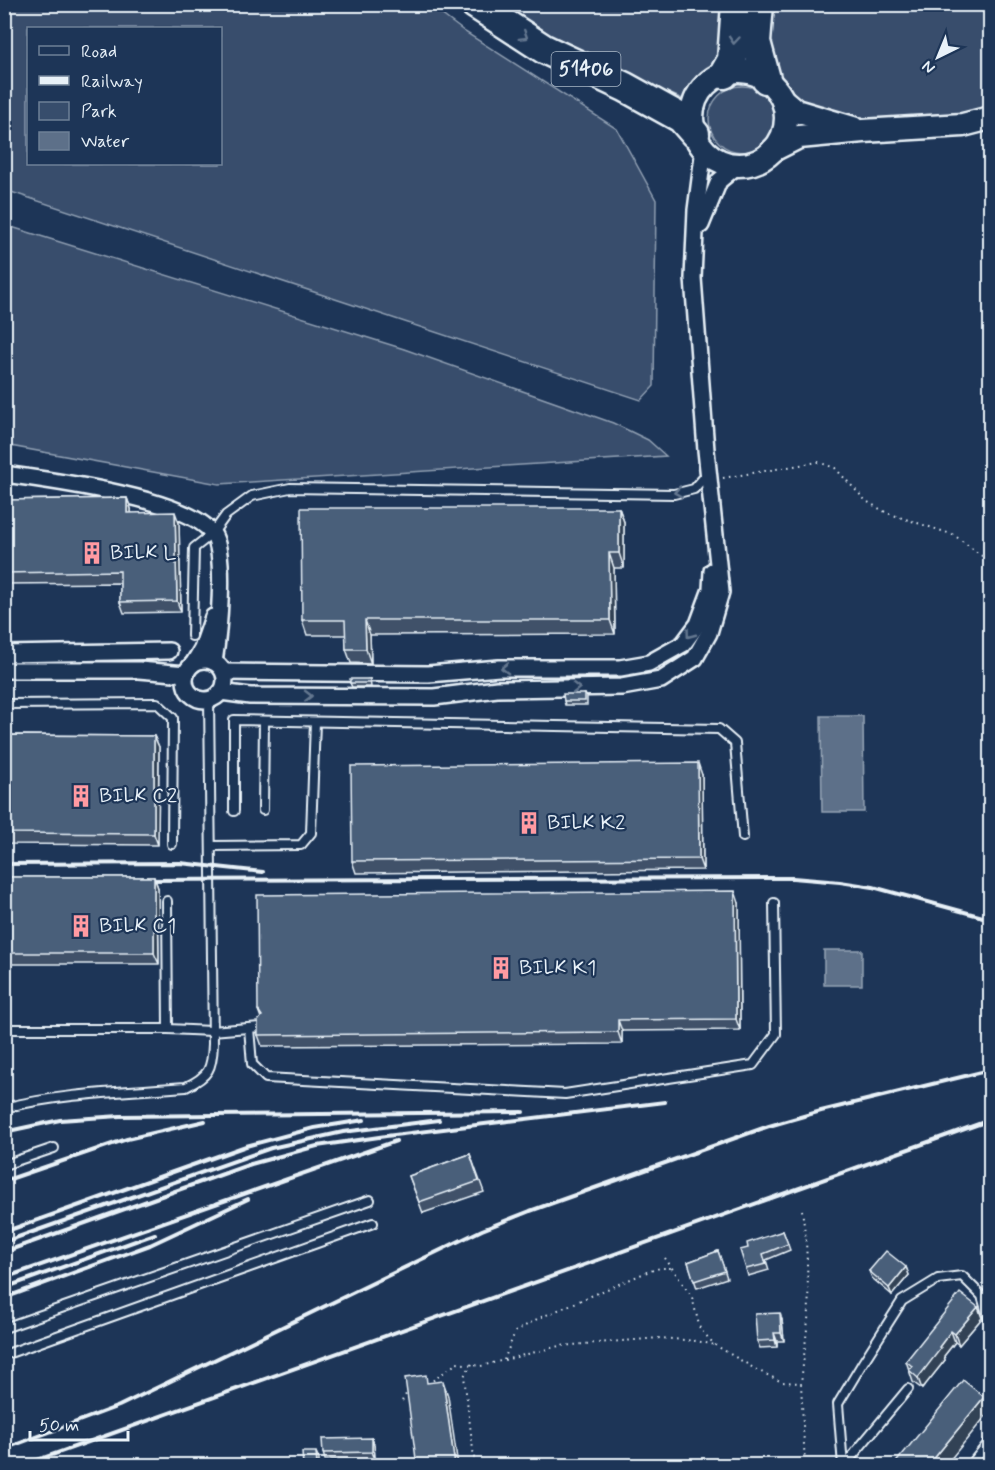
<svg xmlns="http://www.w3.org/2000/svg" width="995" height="1470" font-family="Mynerve,sans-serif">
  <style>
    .green { fill: #374d6c; stroke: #909fb2; stroke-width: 1.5; fill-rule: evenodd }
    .water { fill: #5d7089; stroke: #95a4b5; stroke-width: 1.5 }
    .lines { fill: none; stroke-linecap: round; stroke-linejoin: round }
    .lane-casing { stroke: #e8f1f8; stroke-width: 12 }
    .street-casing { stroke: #e8f1f8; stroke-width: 20 }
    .secondary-casing { stroke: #e8f1f8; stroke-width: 27 }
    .highway-casing { stroke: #e8f1f8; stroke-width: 33 }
    .path { stroke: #e8f1f8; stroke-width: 2; stroke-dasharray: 1.5 4.5; stroke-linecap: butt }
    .lane { stroke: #1d3557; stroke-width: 8 }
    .street { stroke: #1d3557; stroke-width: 15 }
    .secondary { stroke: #1d3557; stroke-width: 22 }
    .highway { stroke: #1d3557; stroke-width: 28 }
    .rail { stroke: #e8f1f8; stroke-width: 4 }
    .wall { fill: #3f5169; stroke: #e8f1f8; stroke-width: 1.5 }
    .shaded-wall { fill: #334255; stroke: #e8f1f8; stroke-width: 1.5 }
    .building { fill: #495e7a; stroke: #e8f1f8; stroke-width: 1.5 }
    .oneway { stroke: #64778f }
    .labels { text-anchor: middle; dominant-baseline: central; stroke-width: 4.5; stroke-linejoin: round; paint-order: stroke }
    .shield { fill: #1d3557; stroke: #abb9c8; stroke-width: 1.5 }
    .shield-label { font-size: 20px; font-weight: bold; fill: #e8f1f8 }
    .poi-label { font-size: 21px; fill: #e8f1f8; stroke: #1d3557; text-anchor: start }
  </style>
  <rect width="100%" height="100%" fill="#1d3557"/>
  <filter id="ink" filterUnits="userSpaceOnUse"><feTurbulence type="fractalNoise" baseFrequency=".0167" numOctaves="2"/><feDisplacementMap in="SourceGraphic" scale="12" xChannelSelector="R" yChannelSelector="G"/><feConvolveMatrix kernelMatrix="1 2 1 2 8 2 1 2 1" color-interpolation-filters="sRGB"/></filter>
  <g filter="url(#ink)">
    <!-- green -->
    <g class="green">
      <path d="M5,4l424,1 36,27 152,97 39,71 -2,186 -13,14 -636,-210zM220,28v136h-192v-136z"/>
      <path d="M502,5h219l3,25 -4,34 -27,20 -8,16 -80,-34 -64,-34z"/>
      <path d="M768,5h222v102l-56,11 -53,4 -43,-9 -41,-14 -17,-17 -12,-18z"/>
      <circle cx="742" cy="119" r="33"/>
      <path d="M5,225l399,124 209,74 35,17 18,16 -447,28 -214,-39z"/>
    </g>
    <!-- water -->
    <g class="water">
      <path d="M821,716h42l1,96h-42z"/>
      <rect x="824" y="950" width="38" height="35"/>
    </g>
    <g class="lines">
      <!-- lane casing -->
      <g class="lane-casing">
        <g id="lane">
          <path d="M192,636l2,-88 19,-15 13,-18 26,-19 38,-8 384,6 20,-5 12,-14"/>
          <path d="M4,704l153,-1 16,15 -1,126"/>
          <path d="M263,810l1,-89"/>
          <path d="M234,811v-91l485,9 16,14 8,94"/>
          <path d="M211,846l90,-1 10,-12 4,-111"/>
          <path d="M167,901l1,128"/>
          <path d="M249,1028l3,36 14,14 299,16 188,-29 23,-31 -2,-131"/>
          <path d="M4,1029h164l44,2 48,-4"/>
          <path d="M4,1108c59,-15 122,-16 182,-21 23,-11 26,-18 27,-43l-4,-345"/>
          <path d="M4,1165l50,-17"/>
          <path d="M4,1328l366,-128"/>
          <path d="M4,1355l369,-132"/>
          <path d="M843,1466l-5,-62 24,-40 40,-63 36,-22 24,-3 20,20 8,27"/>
          <path d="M844,1466l64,-77"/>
          <path d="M970,1466l20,-25"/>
        </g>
      </g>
      <!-- street casing -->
      <g class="street-casing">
        <g id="street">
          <path d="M701,225l18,-44 19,-16"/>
          <path d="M4,474c44,6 185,24 209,60 14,21 5,103 1,128"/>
          <path d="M4,654l165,-3"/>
          <circle cx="205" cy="680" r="20"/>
          <path d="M193,664l9,-15 11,-32"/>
          <path d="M4,670h135l47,4"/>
          <path d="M224,672l204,2 71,-6h121l29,-5 34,-19 15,-20 13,-35 1,-18"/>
          <path d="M221,692l29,4 184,1 63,-8 125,-2 39,-7 34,-22 14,-25 12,-41 -15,-142 -13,-172 3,-68 8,-62"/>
        </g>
      </g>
      <!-- secondary casing -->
      <g class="secondary-casing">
        <g id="secondary">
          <circle cx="739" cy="118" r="47"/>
          <path d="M783,100l13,11 57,17"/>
          <path d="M773,150l26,-13 64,-6 100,-6 27,-7"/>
        </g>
      </g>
      <!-- highway casing -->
      <g class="highway-casing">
        <g id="highway">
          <path d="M475,4l69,45 81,38 56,31 14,16"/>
          <path d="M759,4l-3,38 10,37"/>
          <path d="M724,74l8,-14 4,-56"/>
        </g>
      </g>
      <!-- path -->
      <g class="path">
        <path d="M723,478l95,-16 17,6 31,33 21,12 67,22 36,27"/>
        <path d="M802,1210l4,30 3,71 -8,72 4,83"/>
        <path d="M665,1258l27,39 8,32 15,16 42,25 25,12 19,1"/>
        <path d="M504,1360l11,-28 22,-13 110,-47 13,-4h12"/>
        <path d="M472,1364l-8,12 11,90"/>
        <path d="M428,1384l29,-21 24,3 78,-20 101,-8 36,3 19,4"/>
        <path d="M402,1401l6,-10"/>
      </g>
      <!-- lane -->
      <use href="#lane" class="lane"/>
      <!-- street -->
      <use href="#street" class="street"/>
      <!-- secondary -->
      <use href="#secondary" class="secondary"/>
      <!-- highway -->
      <use href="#highway" class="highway"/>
      <!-- rail -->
      <g class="rail">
        <path d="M4,864l176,-1 83,9"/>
        <path d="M140,880l653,-2 47,4 33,5 117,32"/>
        <path d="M4,1132l56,-12 60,-4 403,-4"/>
        <path d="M4,1181l123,-42 78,-18"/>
        <path d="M4,1232l242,-86 68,-18 50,-8"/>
        <path d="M4,1242l267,-94 72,-16 96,-12"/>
        <path d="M4,1252l247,-88 66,-18 69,-10 279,-34"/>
        <path d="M4,1278l392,-137"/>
        <path d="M4,1288l151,-54"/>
        <path d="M4,1298l146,-53 98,-46"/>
        <path d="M4,1449l115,-43 363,-176 48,-19 239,-85 52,-15 169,-41"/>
        <path d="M21,1466l969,-346"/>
      </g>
    </g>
    <!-- wall -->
    <g class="wall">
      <path d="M127,498l4,11v4l48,10 2,89 -57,1 -4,-11v-19l-116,1v-84z"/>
      <path d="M619,508l5,14v46h-10l1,66 -245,1 1,29 -20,-1 -5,-14v-14h-39l-5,-15z"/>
      <path d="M370,679l1,8h-19l-2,-4z"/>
      <path d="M585,694l2,3v8h-22l-1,-4z"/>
      <path d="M4,735l150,1 5,11 -1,98 -154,-1z"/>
      <path d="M702,775l1,95 -347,3 -4,-12z"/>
      <path d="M4,877h150l4,11 1,76h-155z"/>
      <path d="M739,903l1,127 -118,1v13l-360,2 -4,-11 3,-17 -3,-8z"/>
      <path d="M470,1154l14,38 -61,21 -14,-37z"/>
      <path d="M783,1231l7,19 -24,10 3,10 -21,6 -2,-7 2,-21z"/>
      <path d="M718,1251l9,27 -30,10 -9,-26z"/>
      <path d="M906,1267l3,8 -17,20 -20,-17 -3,-7z"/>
      <path d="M978,1307l4,11 -23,27 -4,-3 -11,14 1,4 -23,29 -9,-7 -7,-21z"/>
      <path d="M782,1320l2,21h-7v6l-17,1 -3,-7z"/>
      <path d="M372,1438l2,7 1,14 -50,1 -2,-7z"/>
    </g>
    <!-- shaded-wall -->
    <g class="shaded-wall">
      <path d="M127,498l4,11v15l-4,-11z"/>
      <path d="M619,508l5,14v46l-5,-15z"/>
      <path d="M175,512l4,11 2,89 -4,-11z"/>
      <path d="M609,553l5,15 1,66 -5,-14z"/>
      <path d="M365,620l5,15 1,29 -5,-15z"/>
      <path d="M154,736l5,11 -1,98 -4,-11z"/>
      <path d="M698,763l4,12 1,95 -4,-11z"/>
      <path d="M154,877l4,11 1,76 -5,-11z"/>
      <path d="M735,891l4,12 1,127 -4,-11z"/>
      <path d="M618,1020l4,11v13l-4,-12z"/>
      <path d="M906,1267l3,8 -17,20 -3,-7z"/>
      <path d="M978,1307l4,11 -23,27 -4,-11z"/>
      <path d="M780,1313l2,7 2,21 -3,-8z"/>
      <path d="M951,1331l4,11 -11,14 1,4 -23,29 -4,-11 21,-31z"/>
      <path d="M774,1333l3,8v6l-2,-7z"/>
      <path d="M443,1381l5,15 10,70h-3z"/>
      <path d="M984,1397l5,15 -44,54h-17z"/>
      <path d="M372,1438l2,7 1,14 -3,-7z"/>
      <path d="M316,1452l3,7v7h-2z"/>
    </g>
    <!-- building -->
    <g class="building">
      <path d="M127,498v15l48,-1 2,89 -57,1v-31l-116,2v-73z"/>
      <path d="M301,508h318v45h-10l1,67h-245l1,29h-20l-1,-29h-43z"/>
      <rect x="350" y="679" width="20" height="4"/>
      <path d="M563,694h22v7h-21z"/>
      <path d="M4,735l150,1v98l-150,-1z"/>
      <path d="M698,763l1,96 -347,2 -1,-95z"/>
      <rect x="4" y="877" width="150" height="76"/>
      <path d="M735,891l1,128 -118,1v12l-360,3v-14l4,-5 -4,-6 -1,-115z"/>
      <path d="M470,1154l9,27 -60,21 -10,-26z"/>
      <path d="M783,1231l5,13 -25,10 3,10 -20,5 -6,-19 8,-2 -1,-5z"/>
      <path d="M718,1251l7,20 -31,10 -6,-19z"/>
      <path d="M886,1251l20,16 -17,21 -20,-17z"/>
      <path d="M960,1293l18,14 -23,27 -4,-3 -12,16 2,1 -23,30 -9,-8 3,-4 -6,-5z"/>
      <path d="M780,1313l1,20h-7l1,7 -18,1 -2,-27z"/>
      <path d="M426,1375l1,8 16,-2 12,85h-38l-12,-88z"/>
      <path d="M963,1380l21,17 -56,69h-35z"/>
      <path d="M372,1438v14l-49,1 -1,-14z"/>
      <path d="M302,1452h14l1,14h-14z"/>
    </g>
    <!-- one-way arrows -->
    <defs><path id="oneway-chevron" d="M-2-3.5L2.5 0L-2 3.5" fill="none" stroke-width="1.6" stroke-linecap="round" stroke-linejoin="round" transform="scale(1.5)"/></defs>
    <g class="oneway">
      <use href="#oneway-chevron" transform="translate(524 36) rotate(32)"/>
      <use href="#oneway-chevron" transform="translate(734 40) rotate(95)"/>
      <use href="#oneway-chevron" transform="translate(678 492) rotate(171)"/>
      <use href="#oneway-chevron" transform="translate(690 634) rotate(127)"/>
      <use href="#oneway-chevron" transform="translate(505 668) rotate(179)"/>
      <use href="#oneway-chevron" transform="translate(576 688) rotate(-1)"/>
      <use href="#oneway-chevron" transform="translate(308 696)"/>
    </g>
  </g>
  <!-- icons -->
  <defs>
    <g id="building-bare" transform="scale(1.8)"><path d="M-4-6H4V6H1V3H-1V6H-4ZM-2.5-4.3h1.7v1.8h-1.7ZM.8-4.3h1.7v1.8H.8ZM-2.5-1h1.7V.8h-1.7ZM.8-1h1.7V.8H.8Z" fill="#ff9aa2" stroke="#1d3557" stroke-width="2.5" paint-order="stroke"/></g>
  </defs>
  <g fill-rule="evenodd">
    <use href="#building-bare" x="92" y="553"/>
    <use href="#building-bare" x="81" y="796"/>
    <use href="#building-bare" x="529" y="823"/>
    <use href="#building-bare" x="81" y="926"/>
    <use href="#building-bare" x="501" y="968"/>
  </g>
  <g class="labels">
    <!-- shield labels -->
    <rect class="shield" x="551.5" y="52" width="69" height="34" rx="4.5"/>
    <g class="shield-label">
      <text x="586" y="69">51406</text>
    </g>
    <!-- poi labels -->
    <g class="poi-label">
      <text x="110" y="553">BILK L</text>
      <text x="99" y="796">BILK C2</text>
      <text x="547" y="823">BILK K2</text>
      <text x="99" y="926">BILK C1</text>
      <text x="519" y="968">BILK K1</text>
    </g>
  </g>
  <!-- margin -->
  <rect width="995" height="1470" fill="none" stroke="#1d3557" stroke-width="24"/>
  <rect x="12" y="12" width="971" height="1446" fill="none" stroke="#e8f1f8" stroke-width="2" filter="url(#ink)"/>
  <!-- legend -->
  <rect x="27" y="27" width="195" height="138" fill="#1d3557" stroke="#6e8097" stroke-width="1.5"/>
  <rect x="39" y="46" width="30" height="9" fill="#1d3557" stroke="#6e8097" stroke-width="1.5"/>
  <text x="81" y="57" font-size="18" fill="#e8f1f8">Road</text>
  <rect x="39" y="76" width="30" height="9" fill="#e8f1f8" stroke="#6e8097" stroke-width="1.5"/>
  <text x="81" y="87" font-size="18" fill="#e8f1f8">Railway</text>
  <rect x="39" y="102" width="30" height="18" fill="#374d6c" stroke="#6e8097" stroke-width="1.5"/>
  <text x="81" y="117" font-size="18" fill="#e8f1f8">Park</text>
  <rect x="39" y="132" width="30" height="18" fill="#5d7089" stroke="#6e8097" stroke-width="1.5"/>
  <text x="81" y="147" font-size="18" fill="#e8f1f8">Water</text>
  <!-- north arrow -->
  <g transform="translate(938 57) rotate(223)" stroke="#1d3557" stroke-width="4.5" paint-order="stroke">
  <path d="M0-4.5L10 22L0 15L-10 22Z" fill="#e8f1f8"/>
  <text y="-9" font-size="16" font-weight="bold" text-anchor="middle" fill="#e8f1f8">N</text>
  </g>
  <!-- scale -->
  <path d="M30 1431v9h98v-9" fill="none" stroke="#e8f1f8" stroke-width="3"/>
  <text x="39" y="1431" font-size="18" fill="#e8f1f8" stroke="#1d3557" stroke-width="4.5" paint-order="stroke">50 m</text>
</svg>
